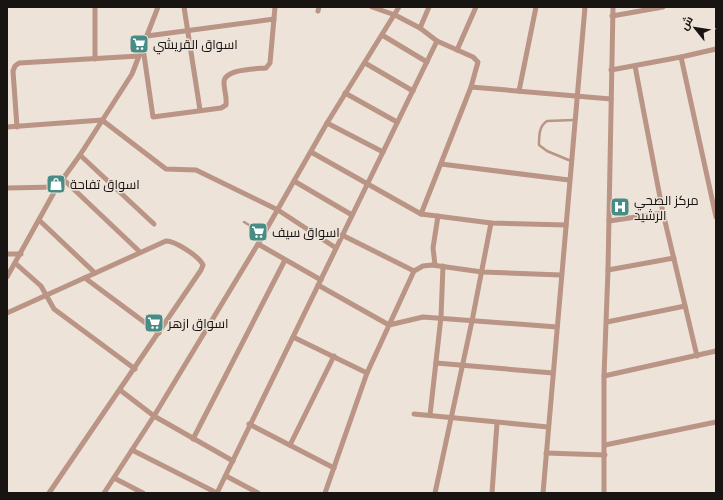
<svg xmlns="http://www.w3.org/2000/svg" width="723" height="500" font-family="'Zilla Slab',Cairo,serif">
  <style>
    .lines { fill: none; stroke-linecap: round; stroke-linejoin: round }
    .lane { stroke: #ba9484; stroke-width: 2.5 }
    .street { stroke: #ba9484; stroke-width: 5 }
    .labels { text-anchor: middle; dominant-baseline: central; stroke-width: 3; stroke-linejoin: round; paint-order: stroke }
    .poi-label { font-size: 13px; fill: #181411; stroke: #ede3d9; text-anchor: start }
  </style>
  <rect width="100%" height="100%" fill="#ede3d9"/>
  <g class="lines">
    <!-- lane -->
    <g class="lane">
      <path d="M571,161l-24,-10 -8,-6c0,-9 0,-19 8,-24l27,-1"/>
      <path d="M244,222l20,12"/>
    </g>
    <!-- street -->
    <g class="street">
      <path d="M95,7v52"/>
      <path d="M184,7l16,103"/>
      <path d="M372,7l23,8 25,13 17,13 36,16 5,5 -7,25 -50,127"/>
      <path d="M318,11l1,-4"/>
      <path d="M612,16l51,-9"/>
      <path d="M420,28l9,-21"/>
      <path d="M382,35l45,27"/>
      <path d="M147,36l127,-17"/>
      <path d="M143,48l10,69 68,-9 5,-3c1,-9 -2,-15 -2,-22 -1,-14 31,-14 42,-15l4,-5 5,-56"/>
      <path d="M457,50l19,-43"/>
      <path d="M681,57l35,160"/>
      <path d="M365,63l48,28"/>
      <path d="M635,66l28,147 34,143"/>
      <path d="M611,70l70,-13 35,-8"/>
      <path d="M471,87l140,12"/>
      <path d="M519,91l17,-84"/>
      <path d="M345,93l52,29"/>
      <path d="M327,123l56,29"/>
      <path d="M7,127l95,-7 64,49 30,1 82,40 58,38"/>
      <path d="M17,127l-4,-56 2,-5 4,-3 120,-7"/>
      <path d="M311,152l110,62 70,9 75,2"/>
      <path d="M80,155l74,69"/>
      <path d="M441,164l128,16"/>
      <path d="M63,179l77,73"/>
      <path d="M294,181l58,34"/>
      <path d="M7,188l50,-1"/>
      <path d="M39,220l56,53"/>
      <path d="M609,221l54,-8"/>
      <path d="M342,235l72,36"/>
      <path d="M258,244l63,36"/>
      <path d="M7,254h14"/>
      <path d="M15,263l26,23 13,23 81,60"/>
      <path d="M435,265l-2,-17 5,-32"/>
      <path d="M608,270l66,-12"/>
      <path d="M7,277l50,-90 23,-32 52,-81 26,-67"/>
      <path d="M85,278l74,55"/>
      <path d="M318,285l71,40 34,-8 134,10"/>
      <path d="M7,313l159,-72c9,0 33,15 37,24l-2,5 -152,223"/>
      <path d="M607,322l78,-16"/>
      <path d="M293,337l74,36"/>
      <path d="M436,363l117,10"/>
      <path d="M604,376l112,-25"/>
      <path d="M120,390l34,26 79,45"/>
      <path d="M414,414l134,13"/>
      <path d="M430,415l11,-98 2,-51"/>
      <path d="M249,424l85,44"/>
      <path d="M193,439l92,-179"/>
      <path d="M290,445l44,-89"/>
      <path d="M605,445l111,-23"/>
      <path d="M132,450l85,43"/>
      <path d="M546,453l59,2"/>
      <path d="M226,476l32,17"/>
      <path d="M114,478l29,15"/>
      <path d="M104,493l50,-77 104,-172 69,-121 72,-116"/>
      <path d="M217,493l220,-452"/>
      <path d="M325,493l42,-120 47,-102 9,-5 9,-1 50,7 79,3"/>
      <path d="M435,493l37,-172 19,-98"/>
      <path d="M492,493l5,-70"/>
      <path d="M543,493l42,-486"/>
      <path d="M604,493v-117l4,-106 5,-263"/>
    </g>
  </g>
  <!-- icons -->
  <defs>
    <g id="supermarket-square" transform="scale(1)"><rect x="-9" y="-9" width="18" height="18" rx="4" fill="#478d86" stroke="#ede3d9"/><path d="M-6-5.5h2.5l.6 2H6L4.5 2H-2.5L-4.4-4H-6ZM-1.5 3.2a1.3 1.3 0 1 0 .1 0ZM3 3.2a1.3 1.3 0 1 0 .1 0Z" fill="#fff"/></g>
    <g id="shop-square" transform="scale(1)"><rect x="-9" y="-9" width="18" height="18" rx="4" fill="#478d86" stroke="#ede3d9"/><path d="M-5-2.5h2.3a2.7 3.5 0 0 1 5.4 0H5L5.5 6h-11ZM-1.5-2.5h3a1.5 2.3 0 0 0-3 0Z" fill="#fff"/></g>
    <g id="hospital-square" transform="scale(1)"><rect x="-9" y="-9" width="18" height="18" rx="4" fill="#478d86" stroke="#ede3d9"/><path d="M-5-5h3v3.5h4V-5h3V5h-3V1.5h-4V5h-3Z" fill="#fff"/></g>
  </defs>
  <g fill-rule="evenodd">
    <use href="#supermarket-square" x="139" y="44"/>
    <use href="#shop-square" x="56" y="184"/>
    <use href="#hospital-square" x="620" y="207"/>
    <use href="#supermarket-square" x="258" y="232"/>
    <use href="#supermarket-square" x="154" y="323"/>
  </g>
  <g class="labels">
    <!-- poi labels -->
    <g class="poi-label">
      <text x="153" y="44">اسواق القريشي</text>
      <text x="70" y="184">اسواق تفاحة</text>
      <text x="634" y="200">مركز الصحي<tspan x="634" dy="15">الرشيد</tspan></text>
      <text x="272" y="232">اسواق سيف</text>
      <text x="168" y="323">اسواق ازهر</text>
    </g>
  </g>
  <!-- border -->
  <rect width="723" height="500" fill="none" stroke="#181411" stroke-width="16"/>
  <!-- north arrow -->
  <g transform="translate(695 28) rotate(300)" stroke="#ede3d9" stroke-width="3" paint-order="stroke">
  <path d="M0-3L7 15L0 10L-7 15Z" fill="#181411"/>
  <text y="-6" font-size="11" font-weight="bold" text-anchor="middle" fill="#181411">ش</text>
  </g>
</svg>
